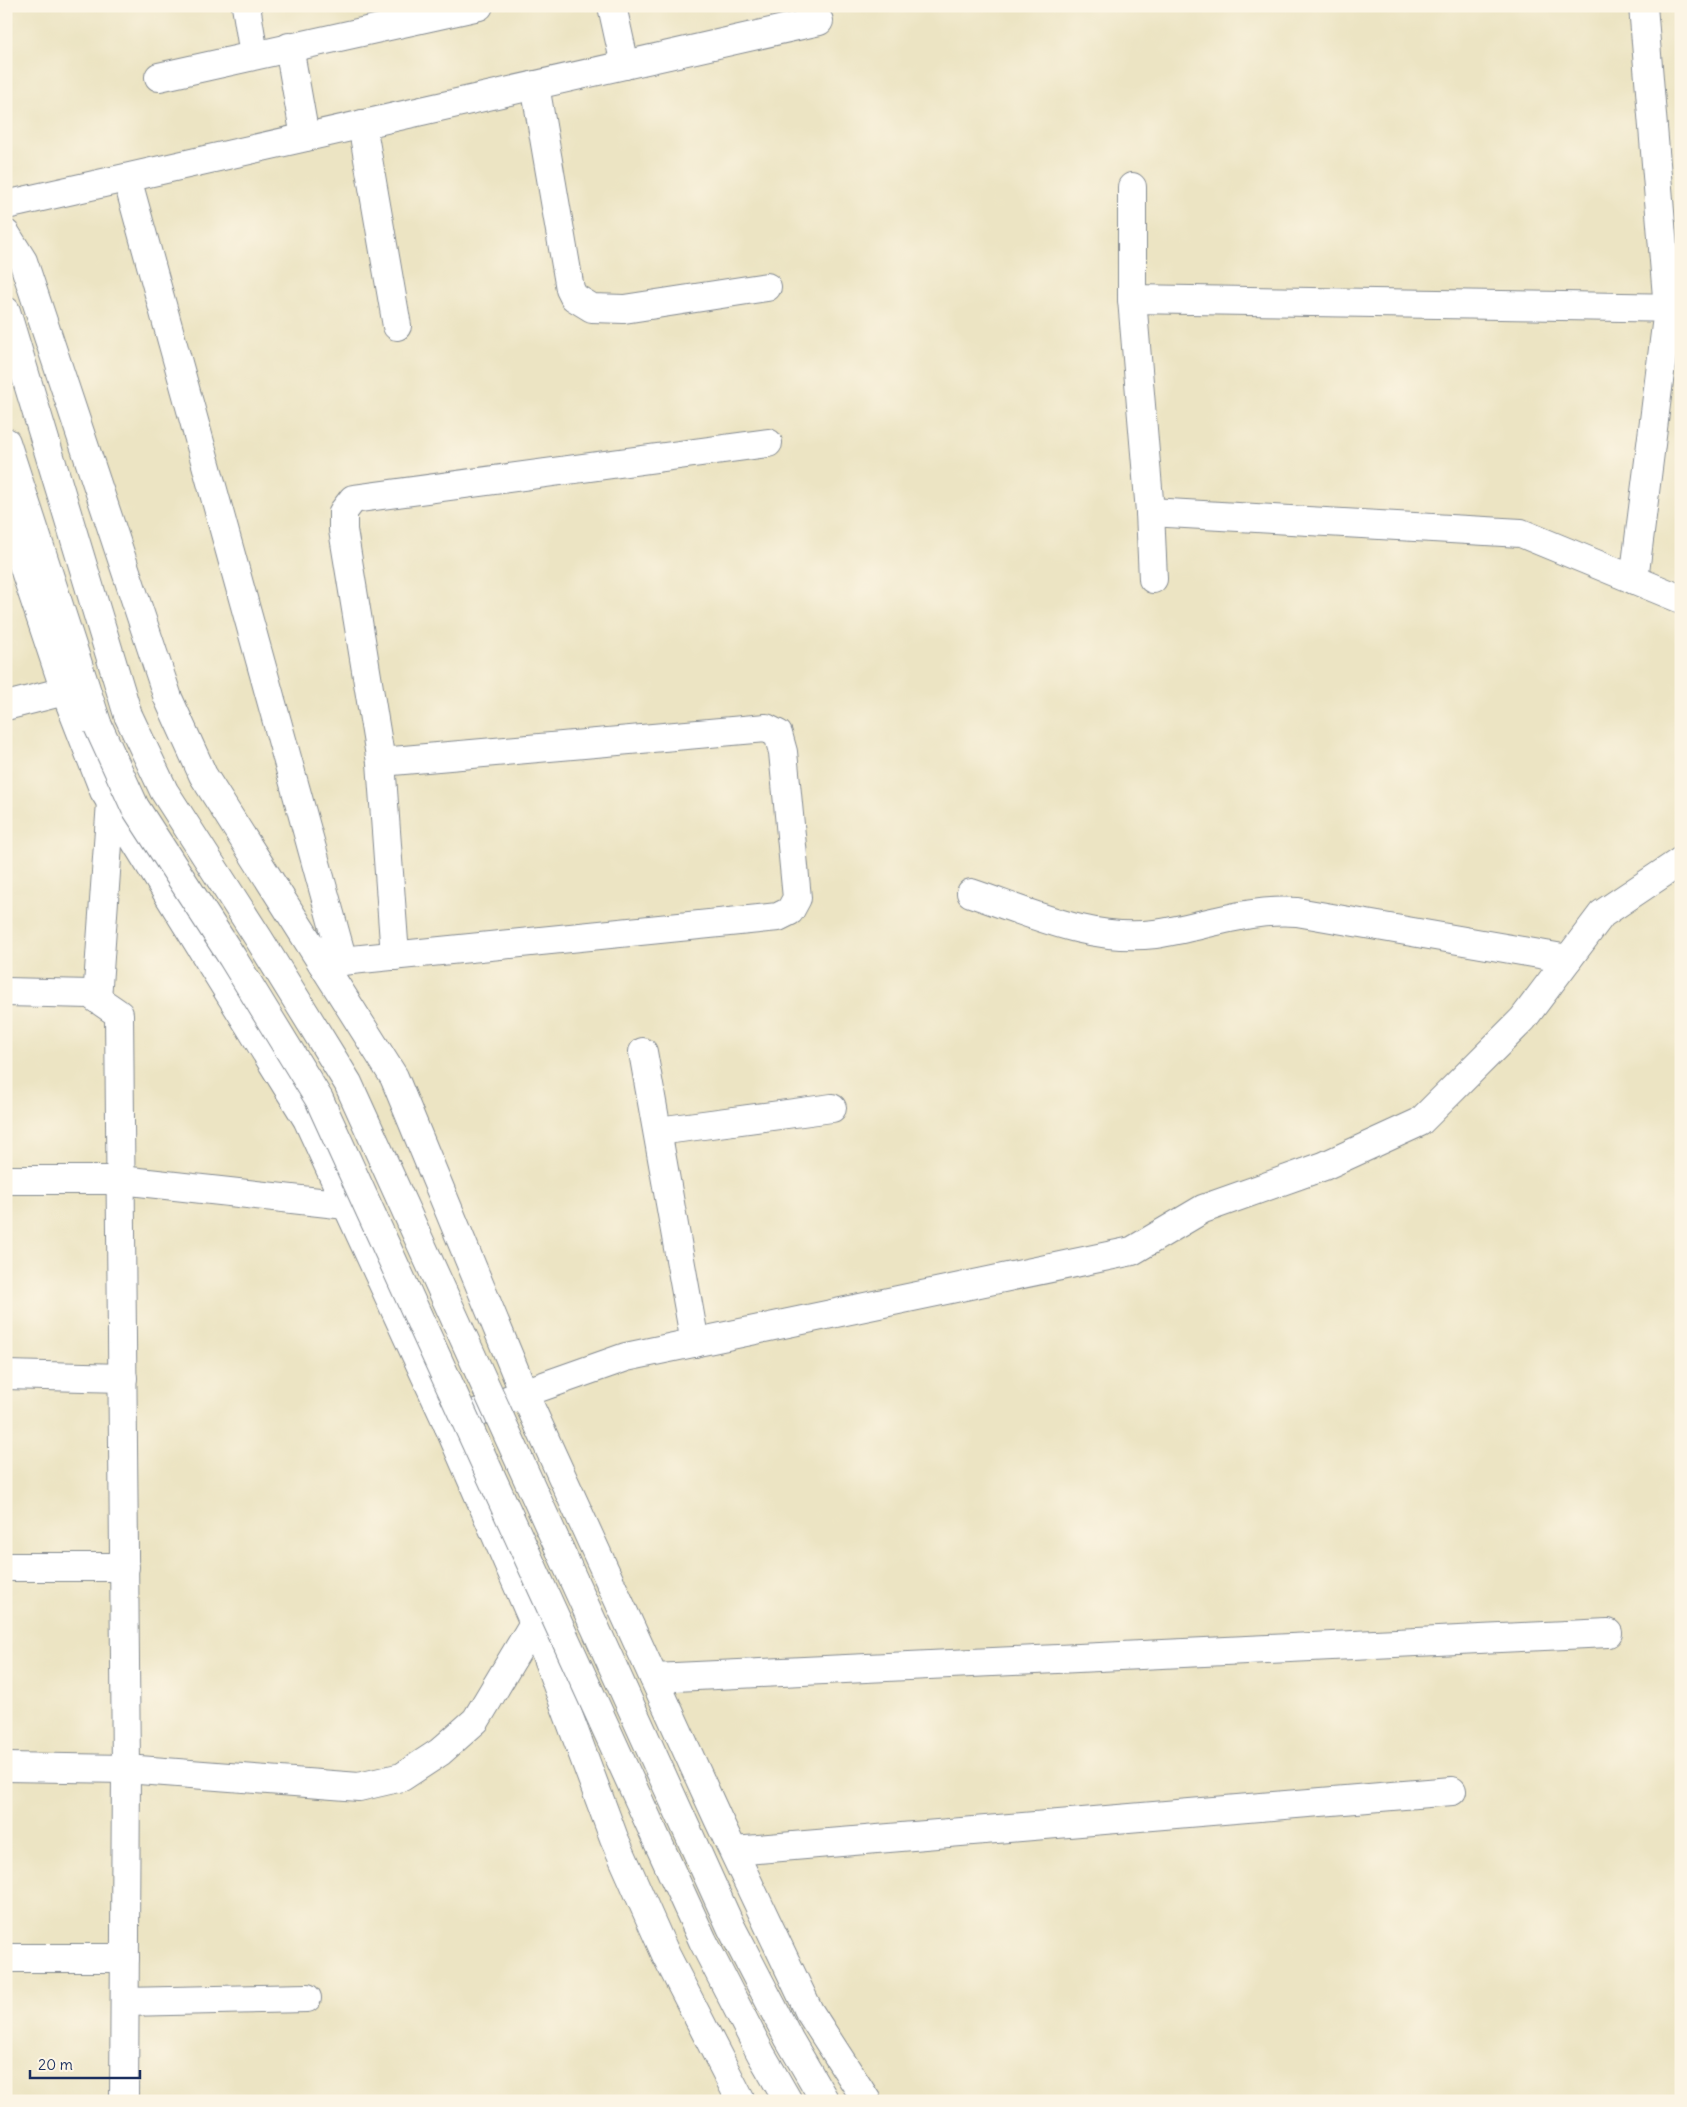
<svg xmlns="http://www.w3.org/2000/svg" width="1687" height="2107" font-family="Delius,sans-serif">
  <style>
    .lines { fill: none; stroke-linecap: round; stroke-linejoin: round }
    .minor-casing { stroke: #848a90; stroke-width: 30 }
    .minor { stroke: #fff; stroke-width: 28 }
    .minor-bridge-casing { stroke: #848a90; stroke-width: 30; stroke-linecap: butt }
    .minor-bridge { stroke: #fff; stroke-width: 28 }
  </style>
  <rect width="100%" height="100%" fill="#fcf5e5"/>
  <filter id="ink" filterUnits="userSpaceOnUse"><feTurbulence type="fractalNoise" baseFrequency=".02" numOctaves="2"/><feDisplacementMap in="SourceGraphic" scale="10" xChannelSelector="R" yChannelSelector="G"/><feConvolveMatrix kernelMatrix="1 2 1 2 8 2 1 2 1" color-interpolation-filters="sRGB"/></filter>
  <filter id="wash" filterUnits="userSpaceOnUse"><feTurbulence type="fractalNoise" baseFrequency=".0096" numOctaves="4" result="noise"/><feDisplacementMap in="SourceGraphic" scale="20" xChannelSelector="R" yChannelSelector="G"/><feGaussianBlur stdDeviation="1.12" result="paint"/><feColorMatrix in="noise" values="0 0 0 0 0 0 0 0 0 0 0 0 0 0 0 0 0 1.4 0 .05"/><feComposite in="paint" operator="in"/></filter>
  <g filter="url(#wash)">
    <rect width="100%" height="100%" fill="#ece4c3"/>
  </g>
  <g filter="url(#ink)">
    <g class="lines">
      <!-- minor casing -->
      <g class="minor-casing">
        <g id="minor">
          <path d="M246,6l8,49"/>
          <path d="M612,6l13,59"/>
          <path d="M289,47l16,90"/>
          <path d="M159,77l320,-71"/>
          <path d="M535,85l35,204 4,8 18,11 32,1 143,-22"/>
          <path d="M362,124l35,202"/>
          <path d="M127,178l216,783"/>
          <path d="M1132,187v112l18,213 3,67"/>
          <path d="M6,205l813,-184"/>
          <path d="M6,234l17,27 145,437 35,77 191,302 130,316 194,426 91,192 58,90"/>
          <path d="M1132,299l549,9"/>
          <path d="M6,311l122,404"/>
          <path d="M6,442l92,284"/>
          <path d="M1150,512l371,21 160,66"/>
          <path d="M6,514l59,177 39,100 203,328 141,306 86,198 80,215 52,117 75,146"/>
          <path d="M1634,580l34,-271 -25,-303"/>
          <path d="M6,706l59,-15"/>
          <path d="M971,893c60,20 120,49 184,41 48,-7 93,-26 142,-22l271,47"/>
          <path d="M395,956l-14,-194 -38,-232v-18l10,-13 415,-56"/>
          <path d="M322,963l456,-46 12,-6 7,-13 -14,-146 -5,-18 -12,-6 -385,34"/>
          <path d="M6,992l84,2 29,20 7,755 -2,332"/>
          <path d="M97,999l14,-197"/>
          <path d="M643,1052l52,291"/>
          <path d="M658,1131l174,-23"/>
          <path d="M6,1180h115l225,25"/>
          <path d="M6,1375l117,3"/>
          <path d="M448,1425l76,-32 102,-36 506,-106 71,-42 121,-43 96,-44 103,-103 79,-105 79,-53"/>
          <path d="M6,1567h119"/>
          <path d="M654,1678l954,-45"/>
          <path d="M6,1767l120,2 233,18 43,-10 38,-25 36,-32 58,-97"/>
          <path d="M734,1851l718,-60"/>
          <path d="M6,1958h119"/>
          <path d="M125,2002l182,-4"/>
        </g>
      </g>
      <!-- minor -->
      <use href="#minor" class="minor"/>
      <!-- minor-bridge casing -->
      <g class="minor-bridge-casing">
        <g id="minor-bridge">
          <path d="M128,715l36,76 95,148 89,144 383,844 58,112 36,62"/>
          <path d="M98,726l37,81 97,150 87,142 384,842 58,113 27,47"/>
        </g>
      </g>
      <!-- minor-bridge -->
      <use href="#minor-bridge" class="minor-bridge"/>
    </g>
  </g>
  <!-- margin -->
  <rect width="1687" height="2107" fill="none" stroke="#fcf5e5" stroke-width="25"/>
  <!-- scale -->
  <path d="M30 2070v8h110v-8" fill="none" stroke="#1b2f5e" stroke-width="2.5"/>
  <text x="38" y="2070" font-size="15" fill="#1b2f5e" stroke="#fcf5e5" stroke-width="4" paint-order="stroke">20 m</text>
</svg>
